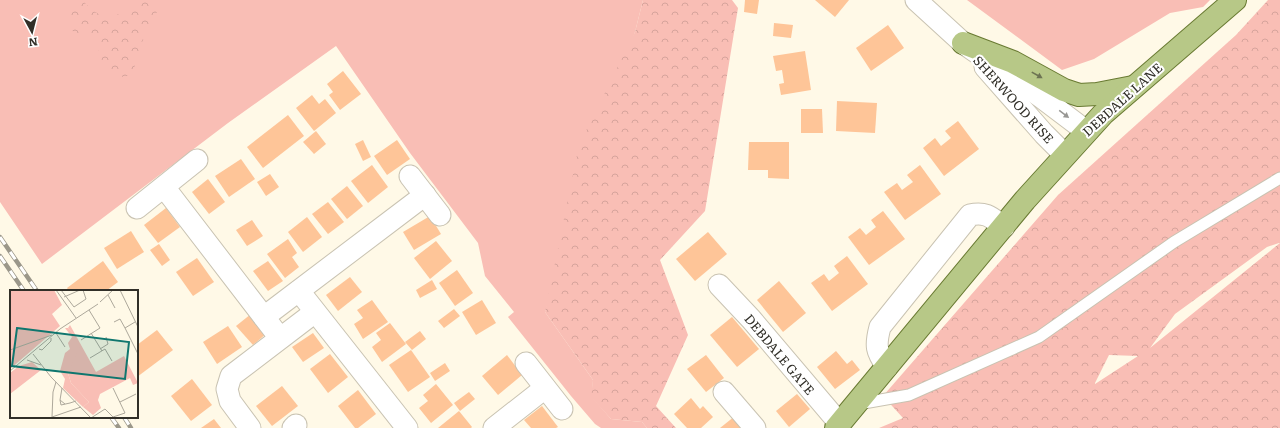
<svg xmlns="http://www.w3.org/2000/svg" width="1280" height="428" font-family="Literata,serif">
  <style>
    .green { fill: #f9beb5 }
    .forest { fill: url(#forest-crowns); fill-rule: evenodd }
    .building { fill: #fec598 }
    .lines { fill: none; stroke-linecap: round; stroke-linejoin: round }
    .lane-casing { stroke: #c9c3b2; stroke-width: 13 }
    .street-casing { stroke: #c9c3b2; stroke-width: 23 }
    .primary-casing { stroke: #697a32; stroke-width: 24 }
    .lane { stroke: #fff; stroke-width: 11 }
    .street { stroke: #fff; stroke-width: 21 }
    .primary { stroke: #b7c887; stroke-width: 22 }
    .rail-casing { stroke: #9b978a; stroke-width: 4.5 }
    .rail { stroke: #fff; stroke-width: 3; stroke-dasharray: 9; stroke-linecap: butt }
    .oneway { fill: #6d7453 }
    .oneway2 { fill: #989794 }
    .labels { text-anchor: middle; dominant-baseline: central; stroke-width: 4; stroke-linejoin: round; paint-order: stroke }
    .street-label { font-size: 13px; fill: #312f28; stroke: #fff }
    .inset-road { fill: none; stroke: #ada89b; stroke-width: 1 }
    .view { fill: #0f766e; fill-opacity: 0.15; stroke: #0f766e; stroke-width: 2 }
    .inset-edge { fill: none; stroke: #312f28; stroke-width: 2 }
  </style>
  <defs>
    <pattern id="forest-crowns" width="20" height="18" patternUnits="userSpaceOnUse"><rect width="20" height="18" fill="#f9beb5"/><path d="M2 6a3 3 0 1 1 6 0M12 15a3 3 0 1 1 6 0" fill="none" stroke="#d6a49c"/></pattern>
  </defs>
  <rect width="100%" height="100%" fill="#fff9e7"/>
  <!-- green -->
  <g class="green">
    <path d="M0,0h643l-8,32 -90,280 48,68 -1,17 19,22 31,3 5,6h-46l-6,-4 -24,-28 -63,-79 6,-5 -29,-36 -7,-33 -68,-90 -74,-107 -108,77 -186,141 -42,-62z"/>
    <path d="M967,0h243l-7,7 -33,6 -76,46 -32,11z"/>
  </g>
  <!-- forest -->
  <g class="forest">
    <path d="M131,0h29l1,5 -14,24 -10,27 -4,18 -10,3c-20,-10 -25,-16 -25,-38l-23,-3 -5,-11 1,-18 13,-5 8,8 15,9 6,-4 16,-2z"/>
    <path d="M643,0h89l6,8 -33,203 -45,49 28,75 -32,71 20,22h-29l-5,-6 -31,-3 -20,-22 2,-17 -48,-68 34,-167 56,-113z"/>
    <path d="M1268,0h12v428h-401l24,-10 -20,-22 175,-201 178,-160zM1279,243h1l-130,105 25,-34 92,-67zM1109,355l29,1 -43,28v-1z"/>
  </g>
  <!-- building -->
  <g class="building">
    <path d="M745,0h14l-2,14 -13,-2z"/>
    <path d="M815,0h34l-14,17z"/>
    <path d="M774,23l19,2 -2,13 -18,-2z"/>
    <path d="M888,25l16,23 -33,23 -15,-23z"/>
    <path d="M805,51l6,39 -30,5 -2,-11 5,-1 -2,-13 -6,1 -3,-15z"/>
    <path d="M343,71l18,23 -21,16 -11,-15 4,-3 -6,-8z"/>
    <path d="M312,95l7,9 6,-5 11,14 -22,18 -18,-23z"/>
    <path d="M837,101l40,2 -2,30 -39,-2z"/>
    <path d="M801,109h21l1,24h-22z"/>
    <path d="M288,115l16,21 -41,32 -16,-21z"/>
    <path d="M958,121l21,28 -35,27 -21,-28 12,-10 6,8 10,-8 -6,-7z"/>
    <path d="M316,131l10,13 -12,10 -11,-12z"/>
    <path d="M363,140l8,17 -8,4 -8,-17z"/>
    <path d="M397,140l13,19 -23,16 -13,-19z"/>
    <path d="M749,142h40v37l-21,-1v-8h-20z"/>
    <path d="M241,159l14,20 -26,18 -14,-21z"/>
    <path d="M372,165l16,22 -20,16 -17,-22z"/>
    <path d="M920,165l21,29 -36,26 -21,-28 13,-9 5,7 11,-8 -6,-7z"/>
    <path d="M270,174l9,13 -13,9 -9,-14z"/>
    <path d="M208,179l17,23 -16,12 -17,-22z"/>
    <path d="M347,186l16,20 -16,13 -16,-20z"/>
    <path d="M328,202l16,20 -16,12 -16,-20z"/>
    <path d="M166,208l14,19 -22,16 -14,-18z"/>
    <path d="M883,211l22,28 -36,26 -21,-28 12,-9 6,7 10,-8 -5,-7z"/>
    <path d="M430,216l11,18 -27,16 -11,-18z"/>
    <path d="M307,217l15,20 -19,15 -15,-20z"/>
    <path d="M252,220l11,16 -16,10 -11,-16z"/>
    <path d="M131,231l13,21 -27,17 -13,-21z"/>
    <path d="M708,232l19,22 -32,27 -19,-22z"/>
    <path d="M288,239l9,14 -5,4 7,10 -14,11 -18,-24z"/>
    <path d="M436,241l16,20 -22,18 -16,-21z"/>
    <path d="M159,244l11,16 -8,6 -12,-16z"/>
    <path d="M847,256l21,28 -36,27 -21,-28 13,-9 5,7 10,-8 -5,-7z"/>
    <path d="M197,258l17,24 -21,14 -17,-24z"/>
    <path d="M103,261l15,21 -12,9h-37l-2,-3z"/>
    <path d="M268,261l15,20 -15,10 -15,-20z"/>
    <path d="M457,270l16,23 -18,13 -16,-23z"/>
    <path d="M350,277l12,15 -24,19 -12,-16z"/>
    <path d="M432,280l5,9 -17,9 -4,-8z"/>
    <path d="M779,281l27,32 -23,19 -26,-32z"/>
    <path d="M372,300l16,22 -25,17 -9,-15 9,-6 -6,-8z"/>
    <path d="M482,300l14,23 -20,12 -14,-23z"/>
    <path d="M454,309l6,7 -16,12 -6,-7z"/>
    <path d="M251,314l16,19 -14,12 -17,-19z"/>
    <path d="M732,317l27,32 -22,18 -27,-32z"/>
    <path d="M390,323l16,21 -24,18 -10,-15 9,-7 -5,-7z"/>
    <path d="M228,326l14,21 -25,17 -14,-22z"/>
    <path d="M157,330l16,20 -36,27v-32z"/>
    <path d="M420,331l6,8 -14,11 -7,-8z"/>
    <path d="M313,333l11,15 -21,14 -11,-15z"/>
    <path d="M411,350l19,27 -22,15 -19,-27z"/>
    <path d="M836,351l11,13 5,-4 8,10 -25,19 -18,-22z"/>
    <path d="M330,354l18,23 -20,16 -18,-24z"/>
    <path d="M507,355l15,20 -24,20 -16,-19z"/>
    <path d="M706,355l18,23 -18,14 -19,-23z"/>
    <path d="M445,363l5,8 -15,10 -5,-8z"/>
    <path d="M192,379l20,26 -21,16 -20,-25z"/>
    <path d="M436,384l17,21 -22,18 -12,-15 9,-7 -5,-6z"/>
    <path d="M282,386l16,20 -26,20 -16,-20z"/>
    <path d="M358,390l18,24 -18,14h-3l-17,-22z"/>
    <path d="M469,392l6,7 -15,12 -6,-8z"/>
    <path d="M797,394l13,15 -21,18 -13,-16z"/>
    <path d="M691,398l9,11 3,-3 10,11 -12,11h-14l-13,-14z"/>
    <path d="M542,406l16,21 -2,1h-25l-7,-8z"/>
    <path d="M459,411l13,16 -1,1h-33z"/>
    <path d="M735,416l10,12h-25z"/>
    <path d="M214,419l7,9h-20z"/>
  </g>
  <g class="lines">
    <!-- lane casing -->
    <g class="lane-casing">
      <path id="lane" d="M858,404l51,-9 130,-58 135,-95 106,-64"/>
    </g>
    <!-- street casing -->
    <g class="street-casing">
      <g id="street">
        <path d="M916,0l47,43 78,54 45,34"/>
        <path d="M985,67l59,67 21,21"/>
        <path d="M410,176l30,39"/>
        <path d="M164,187l116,151"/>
        <path d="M137,208l60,-48"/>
        <path d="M719,285l32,34 89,105"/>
        <path d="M299,291l108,137"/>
        <path d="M264,317l161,-122"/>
        <path d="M526,363l36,46"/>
        <path d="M887,367c-11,-16 -12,-21 -7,-40l90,-112c16,-4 22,3 34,12"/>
        <path d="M724,392l31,36"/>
        <path d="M250,428l-20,-27 -3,-12 4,-13 84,-64"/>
        <path d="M293,428l3,-3"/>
        <path d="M494,428l51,-40"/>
      </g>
    </g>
    <!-- primary casing -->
    <g class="primary-casing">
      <g id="primary">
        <path d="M963,43l50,19 51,28 15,5 18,-1 36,-7"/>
        <path d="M836,428l189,-228 78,-86 132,-114"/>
      </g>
    </g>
    <!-- lane -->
    <use href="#lane" class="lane"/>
    <!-- street -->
    <use href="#street" class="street"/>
    <!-- primary -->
    <use href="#primary" class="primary"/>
    <!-- rail casing -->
    <g class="rail-casing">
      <g id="rail">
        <path d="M0,237l37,54"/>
        <path d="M0,256l24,35"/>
        <path d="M111,417l8,11"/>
        <path d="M124,417l7,11"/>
      </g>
    </g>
    <!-- rail -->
    <use href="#rail" class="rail"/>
  </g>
  <!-- one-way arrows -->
  <defs><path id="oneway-solid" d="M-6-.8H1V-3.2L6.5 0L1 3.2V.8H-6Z"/></defs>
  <use class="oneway" href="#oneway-solid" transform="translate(1037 75) rotate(29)"/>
  <use class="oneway2" href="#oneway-solid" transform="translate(1064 114) rotate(37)"/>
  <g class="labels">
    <!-- street labels -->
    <g class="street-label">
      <text transform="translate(1014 99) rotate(48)">SHERWOOD RISE</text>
      <text transform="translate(1122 99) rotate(-42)">DEBDALE LANE</text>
      <text transform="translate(780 354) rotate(50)">DEBDALE GATE</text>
    </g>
  </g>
  <!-- overview -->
  <g transform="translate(10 290)">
    <rect width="128" height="128" fill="#fff9e7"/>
    <path d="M60,35l26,47 28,-16 14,27 -5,2 -3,-7 -30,16 -2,6 3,8 -8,7 -10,-8 6,-5 -18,-19 -3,-10 9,-35 -9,-10zM22,72l9,8 -31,24v-21l9,-7z" fill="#f9beb5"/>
    <path d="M0,0h44l8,15 -10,9 8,12 -50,43zM55,38h3l8,8 4,10 -12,27 3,10 18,19 -6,5 -20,-19 2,-9 -5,-8 5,-18 5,-4 -2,-6 4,-6z" fill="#f9beb5"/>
    <path class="inset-road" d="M46,0l20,28M51,0l13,17 12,-8 -3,-9M110,0l18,37M98,5l7,13M54,7l16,-7M90,12l13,-12M104,32l6,-3 5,9M125,32l-10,6 13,26M46,43l9,14M81,43l11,18M71,50l19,-12 -11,-18M29,59l3,1 9,-9v-3M90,59l8,-5 -2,-7M95,59l7,12M0,60l42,-15M23,64l18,23 40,41M80,68l15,-9M17,70l14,5M0,81l50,-42 38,-25M50,110l2,-12M110,112l16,-8M55,114l-5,-4 1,5 9,-2 6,-2M42,127l1,-25 3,-10M42,127l29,-10M81,128l14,-9 8,8 12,-4 -12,-25"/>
    <path class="view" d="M7,38l112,14 -4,37 -113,-13z"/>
    <rect width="128" height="128" class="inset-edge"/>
  </g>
  <!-- north arrow -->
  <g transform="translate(32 32) rotate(173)" stroke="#ffffff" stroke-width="3" paint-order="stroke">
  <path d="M0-3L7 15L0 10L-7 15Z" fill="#312f28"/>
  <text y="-6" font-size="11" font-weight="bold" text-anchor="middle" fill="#312f28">N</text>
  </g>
</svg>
